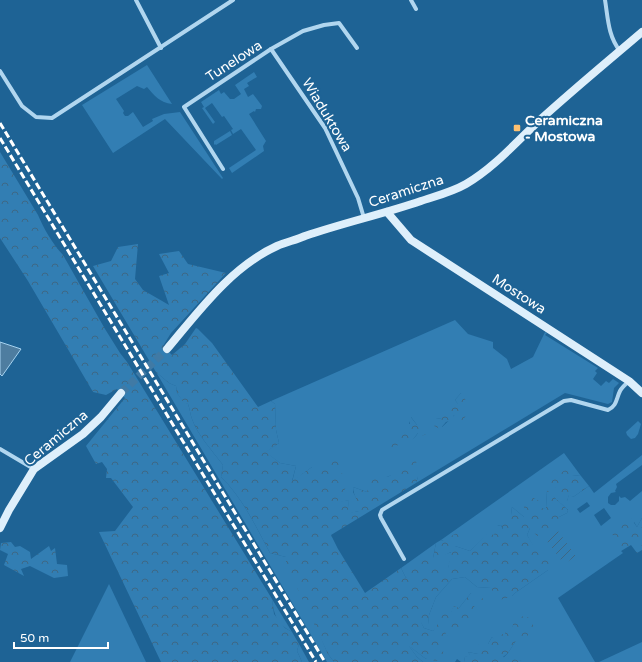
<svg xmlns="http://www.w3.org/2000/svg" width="642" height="662" font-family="'Varela Round',sans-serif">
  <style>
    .green { fill: #327eb3; fill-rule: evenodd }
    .forest { fill: url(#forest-crowns) }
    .garden { fill: url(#garden-furrows) }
    .water { fill: #4e7da0; stroke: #a5d2f0 }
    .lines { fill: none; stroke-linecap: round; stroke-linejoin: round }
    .secondary-tunnel { stroke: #407aa5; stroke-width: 8; stroke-dasharray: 8 4; stroke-linecap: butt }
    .street { stroke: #b1d6ef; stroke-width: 4 }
    .secondary { stroke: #deeffb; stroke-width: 8 }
    .rail { stroke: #fff; stroke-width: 3; stroke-dasharray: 7 3; stroke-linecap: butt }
    .poi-dot { fill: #fdc171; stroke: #1e6395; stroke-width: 1.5 }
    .labels { text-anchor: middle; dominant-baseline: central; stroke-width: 4; stroke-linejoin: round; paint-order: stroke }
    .street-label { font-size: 14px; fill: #fff; stroke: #1e6395 }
    .poi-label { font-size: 14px; font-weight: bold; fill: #fff; stroke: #1e6395; text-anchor: start }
  </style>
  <defs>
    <pattern id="forest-crowns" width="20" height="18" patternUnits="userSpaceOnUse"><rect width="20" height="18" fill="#327eb3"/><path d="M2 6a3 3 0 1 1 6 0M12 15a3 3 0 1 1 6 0" fill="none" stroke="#3e6885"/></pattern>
    <pattern id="garden-furrows" width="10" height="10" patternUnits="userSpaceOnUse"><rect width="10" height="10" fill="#327eb3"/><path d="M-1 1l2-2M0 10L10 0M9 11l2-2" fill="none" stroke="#3e6885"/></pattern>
  </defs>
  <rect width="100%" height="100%" fill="#1e6395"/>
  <!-- green -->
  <g class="green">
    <path d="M147,65l25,39c-12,-1 -18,-9 -25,-17l-3,2 -7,-3 -21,13 8,12 -1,2 2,3h3l5,-4 10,15 10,-6 -1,-2 12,-5 16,-2 43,66 -1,1 -57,-60 -52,34 -31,-48z"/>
    <path d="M254,72l3,5 -10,6 2,3 -5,3 4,8 5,-3 9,12 -1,3h-5l-1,3 -1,-1 -5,3 17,27 -3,5 1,5 -32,22 -3,-5 27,-18 -15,-21 -8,5 -2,-4 2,-1 -9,-13 -2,1 -10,-14 -7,5 10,14 -2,2 -11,-16 2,-1 -3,-5 18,-12 2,4 3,-2 6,7h4l7,-5 -6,-9z"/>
    <path d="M230,131l2,4 -16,10 -1,-1 -1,1v-4z"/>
    <path d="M455,320l13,14 25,8v6l14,11 4,10 22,-12 12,-25 2,1 -2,2 53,33 -3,3 2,2 -4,6 8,7 5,-5 3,2 4,-4 6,4 -5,5 -2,14 -4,2 -43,-11 -149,90 2,-6 -14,-13 -12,11 -8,3 -17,14 -14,-5v5l6,11v8l-12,3 2,-14 -12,3v-22l-25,-14 -20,15 4,-16 -16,-3 -15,-11 14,-9 -3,-13 -1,-26 -4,-3zM461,393l1,15 -20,19 -6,-8 6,-1 6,-7 11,-6 -4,-5zM411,417l6,8 1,8c-5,8 -13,12 -23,12 8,-8 14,-17 16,-28z"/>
    <path d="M156,372l13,11 7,3 1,7 7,9 4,2c2,5 2,10 4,15 6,17 20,31 31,46l-2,12c22,21 35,50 49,76l16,4 42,97 6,8h-7z"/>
    <path d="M638,421l3,3 -3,10 -3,4 -4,1 -4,-4 -1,-3z"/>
    <path d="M564,453l17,23 -9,-1 -17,12 12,14 2,-7 4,3 16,-11 5,7 48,-38v10l-26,19 1,3 -2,4 1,1 -5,1 -3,4v6l3,2h4l4,-4v-5l2,2 4,-1 5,4 12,-10v27l-5,9 -3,-5 -13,29 2,2 -65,45 37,64h-73v-1l-19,-3 5,-5 7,-11 -3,-12 -7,6 -10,4 -3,-3 -4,7 -10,10 -10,-2 3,4 -6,1 -1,5h-3l-4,-3 -2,3h-32l-6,-5 -9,-12 18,14 9,-10 10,-18 28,-27 -2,-11 -12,15 -8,4 -18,19 -9,-3 -4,-7 8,3 1,-9 7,-18 16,-18 13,-2 12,10 14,1 21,8 3,-3 33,-23c-3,-8 -6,-11 -11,-17 -4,-5 -6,-12 -10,-18l3,-7h16l13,-11 8,-4 1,-3 -21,-19 -1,17 -10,2 -6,-5 -6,12 -12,-10 -1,8 -14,11 4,-1 2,5 -9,6 -5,-3 -19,18 -15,-5 -14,-6zM587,502l3,4 -10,7 -3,-4zM604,508l7,10 -10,8 -7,-11z"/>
    <path d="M436,543l-3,15 19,-6 -4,17 -28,-5 -14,14 -5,-10z"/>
    <path d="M109,584l37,78h-76z"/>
    <path d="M272,599l20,33c-15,-8 -18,-16 -20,-33z"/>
    <path d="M642,642v20h-43z"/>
    <path d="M299,644l10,18h-7l-5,-11z"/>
  </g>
  <!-- forest -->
  <g class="forest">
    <path d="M0,152l38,63c6,14 14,28 25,40l42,74 15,24 7,9 145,237 2,15 11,14 7,4 7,12 -2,7 5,11h-141l-62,-130 16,-1 18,-24 -22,-29h-5l1,-9 -5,-7 -6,2 -10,-18 39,-48 -8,-9 -11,6 -13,-3 -65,-111 -28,-43z"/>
    <path d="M138,244l-3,35 8,11 26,15 -10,-29 10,-3 -10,-19 20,-3 9,13 38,9 -55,60 -8,13 9,9 13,-11 11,-16 2,1 14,14 46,64 13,-6 4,3 1,26 3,13 -13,9 14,11 16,3 -4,15 20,-14 30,-9 -2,9 3,9 -6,5 10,5 -10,16 12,-2 -1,13 11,-2c0,-11 -6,-15 -6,-24l14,5 6,-18c22,7 15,0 30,-10 3,-2 9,-3 13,-4l2,17 -2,6 -85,52 7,14 27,44 36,-25 5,10 6,-15 8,1 7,-8 10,10 11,2 3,-16 -16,8 -2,-2 3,-15 5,-3 2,1 15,-9 2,5 -5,9 15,5 19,-19 5,3 2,-7 7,1 -2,-4 -5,1 8,-11h7l1,-8 12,10v-11l5,-1 1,-9 11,6 -5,7 10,-1 1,-17 5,-1 2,7 14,13 -1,3 -8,4 -2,6 -7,6h-4l-4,5 -5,2 -7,-8 -3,7c7,10 10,23 23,25l-2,10 -33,23 -3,3 -15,5 -6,-13 -14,-1 -12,-10 -13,2 -16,18 -7,18 -1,10 -7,-3 3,6 9,3 4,-6v-10l7,-6 7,3 3,-6 5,2 12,-15 17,8 -3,7 -11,-4 1,7 -7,11 -18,11 -5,-1 3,5 -3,7 -9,5 8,3 -1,8 -9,1 -3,-4 -5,2 -17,-13 8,11 6,5h-89l-6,-8 -42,-90v-7l-16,-4c-14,-26 -27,-55 -49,-76l2,-12c-11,-15 -25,-29 -31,-46 -2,-5 -2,-10 -4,-15l-4,-1 -7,-10 -1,-7 -7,-3 -13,-11 -63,-106 18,-5 7,-14z"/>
    <path d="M461,393l6,9 -4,6h4l1,5 -5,7h-5l-4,-5 -2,5 -6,2 -6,7 -6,-3 2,-7 6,-1 -3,-3v-8l5,-1 3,4 1,-7 10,1 -3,-4z"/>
    <path d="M410,416l7,9 7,-1 4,4 -1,6 -6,2 -3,-3 -8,10 -5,1 -3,2 -7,-1 -4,6h-4l4,-9 4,-3 4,2 -2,-6 4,-3 4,1 -4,-9 3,-2 6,2z"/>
    <path d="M567,469l5,6 9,1 8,10 -16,11 -4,-2 -2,6c-9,-2 -11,-5 -12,-14h-5l-1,-7z"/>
    <path d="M630,517l7,10 5,-9v32l-5,3 -6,-8 -10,6 -11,-21 16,-12z"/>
    <path d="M11,542l4,5 5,-1 10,6 1,7 18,-13 2,5 4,-3 2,16 10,1 1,11 -14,2 -24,-12 -9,3 3,7 -20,-11 4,-11 -8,-4 1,-7z"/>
    <path d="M524,616l9,3v10c-5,6 -9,14 -18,13l-7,11 -5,4 20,4 -1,1h-58l1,-5 5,-2 -2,-3 10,2 1,-12 9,2 4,-7 3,2 6,-6 4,3v-6h7l2,-11z"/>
  </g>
  <!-- garden -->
  <path class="garden" d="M558,531l18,25 -12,8 -18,-24z"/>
  <!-- water -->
  <path class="water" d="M0,342l21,7 -19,27 -2,-2z"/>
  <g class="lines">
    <!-- secondary-tunnel -->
    <path class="secondary-tunnel" d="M121,393l46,-44"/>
    <!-- street -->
    <g class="street">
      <path d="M136,0l25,48"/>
      <path d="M411,0l5,9"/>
      <path d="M605,0c3,18 3,36 15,51"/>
      <path d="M271,49l54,79 33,70 6,20"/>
      <path d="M0,71l22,35 14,11 16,1 181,-118"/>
      <path d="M223,169l-39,-62 87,-58 32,-18 21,-6 15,-2 18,25"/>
      <path d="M0,449l34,20"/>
      <path d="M404,559l-23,-41 -1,-3 2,-5 182,-109 7,-1 37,10c9,-4 8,-11 12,-19 2,-4 6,-7 9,-10"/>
    </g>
    <!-- secondary -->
    <g class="secondary">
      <path d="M387,212l24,28 218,141 13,12"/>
      <path d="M167,349c32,-38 64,-82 110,-103 9,-4 19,-6 28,-10 38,-13 78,-22 116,-35 15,-5 31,-9 45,-17 29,-17 51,-43 75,-65 33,-30 67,-58 101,-87"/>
      <path d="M0,528l9,-18 25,-41 49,-35 18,-17 20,-24"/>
    </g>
    <!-- rail -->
    <g class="rail">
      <path d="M0,123l325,539"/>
      <path d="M0,138l316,524"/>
    </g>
  </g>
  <!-- markers -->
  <rect class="poi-dot" x="513" y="124" width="8" height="8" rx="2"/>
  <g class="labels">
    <!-- street labels -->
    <g class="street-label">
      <text transform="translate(234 61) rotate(-33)">Tunelowa</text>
      <text transform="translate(327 115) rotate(59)">Wiaduktowa</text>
      <text transform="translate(406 191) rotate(-18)">Ceramiczna</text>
      <text transform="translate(519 294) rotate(33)">Mostowa</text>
      <text transform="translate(56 438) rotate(-40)">Ceramiczna</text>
    </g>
    <!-- poi labels -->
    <g class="poi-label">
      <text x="525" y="120">Ceramiczna<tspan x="525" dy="16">- Mostowa</tspan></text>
    </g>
  </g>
  <!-- scale -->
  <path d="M14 642v6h94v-6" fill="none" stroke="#ffffff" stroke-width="2"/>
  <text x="20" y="642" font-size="12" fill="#ffffff" stroke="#1e6395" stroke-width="3" paint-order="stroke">50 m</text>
</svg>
